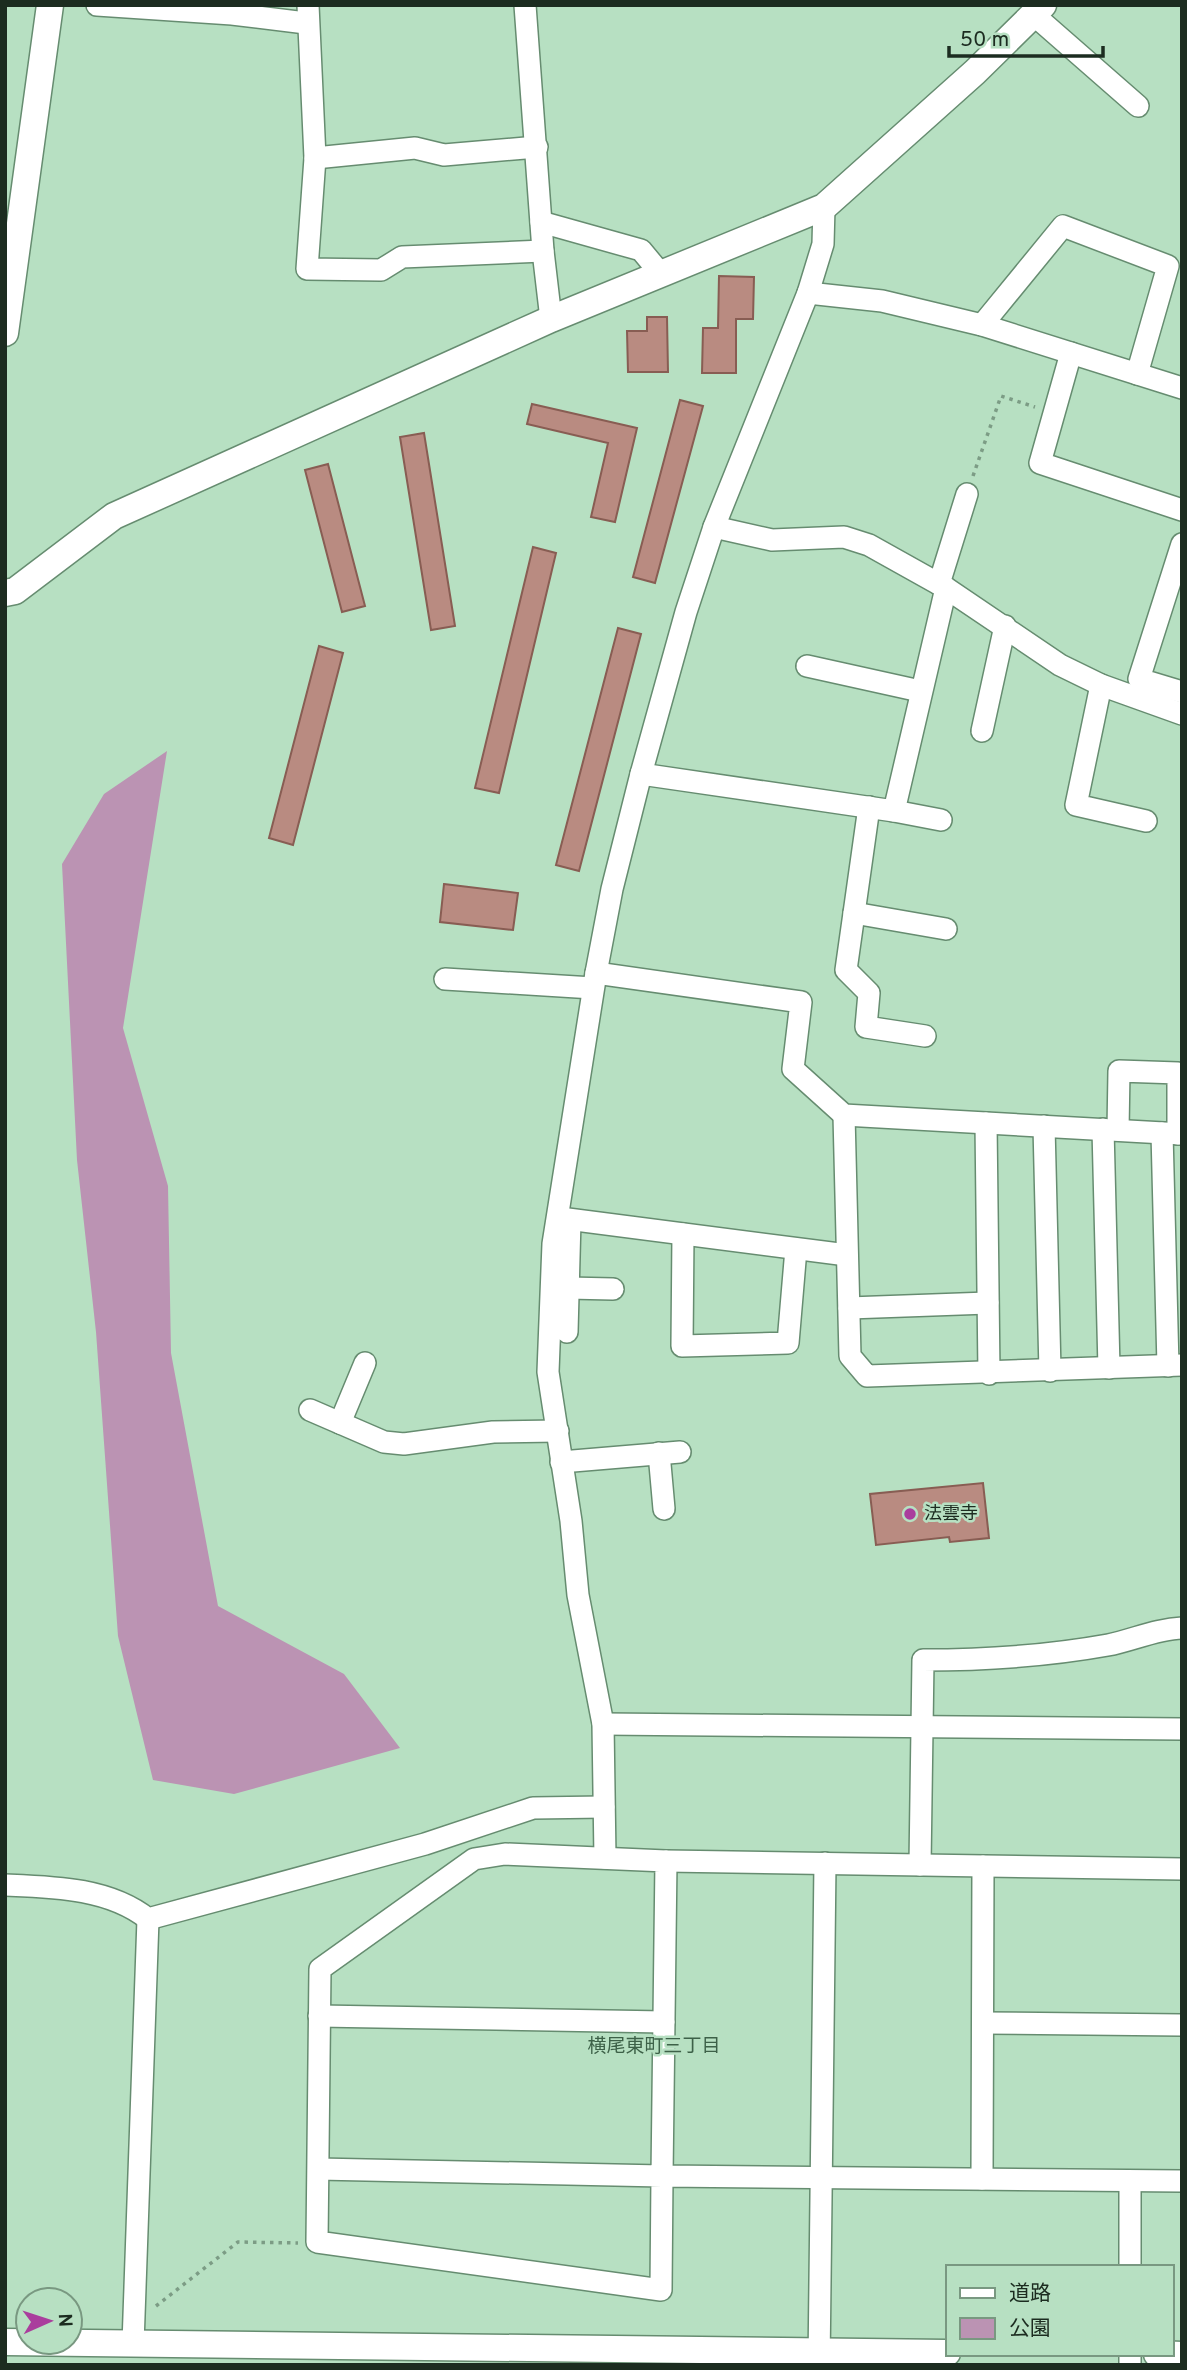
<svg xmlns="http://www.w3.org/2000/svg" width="1187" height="2370" font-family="Overpass,'Noto Sans JP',sans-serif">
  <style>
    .green { fill: #bb93b3 }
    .building { fill: #b98b81; stroke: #885d53; stroke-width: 2 }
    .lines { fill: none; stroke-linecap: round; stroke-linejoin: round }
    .minor-casing { stroke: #668c70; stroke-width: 24 }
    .tertiary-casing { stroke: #668c70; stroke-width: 29 }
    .path { stroke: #7c9c85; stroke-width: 3.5; stroke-dasharray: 3.5 5; stroke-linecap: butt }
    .minor { stroke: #fff; stroke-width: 21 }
    .tertiary { stroke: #fff; stroke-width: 26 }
    .poi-dot { fill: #aa3e9d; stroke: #b7e0c2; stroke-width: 2.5 }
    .labels { text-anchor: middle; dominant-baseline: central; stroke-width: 5; stroke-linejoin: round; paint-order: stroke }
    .poi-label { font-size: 18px; fill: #1c2c20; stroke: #b7e0c2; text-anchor: start }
    .neighbourhood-label { font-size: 19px; fill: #3d6148; stroke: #b7e0c2 }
  </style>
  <rect width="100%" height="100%" fill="#b7e0c2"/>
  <!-- green -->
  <path class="green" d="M167,751l-44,277 45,158 3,167 47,253 126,68 56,74 -166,46 -81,-14 -35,-144 -22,-304 -19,-172 -15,-296 42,-70z"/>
  <!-- building -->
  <g class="building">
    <path d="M719,276l35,1 -1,42h-17v54h-34l1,-45h15z"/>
    <path d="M647,317h20l1,55h-40l-1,-41h20z"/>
    <path d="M680,400l23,6 -48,177 -22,-6z"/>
    <path d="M532,404l105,24 -22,94 -24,-5 17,-74 -81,-19z"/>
    <path d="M424,433l31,193 -24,4 -31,-193z"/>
    <path d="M328,464l37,142 -23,6 -37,-142z"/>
    <path d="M533,547l23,6 -57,240 -24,-5z"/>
    <path d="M618,628l23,6 -62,237 -23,-6z"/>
    <path d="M319,646l24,7 -50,192 -24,-7z"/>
    <path d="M444,884l74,9 -5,37 -73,-8z"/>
    <path d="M983,1483l6,55 -39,4 -1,-5 -73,8 -6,-51z"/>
  </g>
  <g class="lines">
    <!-- minor casing -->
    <g class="minor-casing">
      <g id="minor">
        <path d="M97,5l135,9 74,9"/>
        <path d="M308,5l7,153 -8,111 74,1 21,-13 141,-6"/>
        <path d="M525,5l18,246 8,68"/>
        <path d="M1034,15l104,91"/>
        <path d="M315,158l100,-10 29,7 93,-8"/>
        <path d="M541,222l100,28 20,24"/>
        <path d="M808,293l74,8 100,24 200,63"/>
        <path d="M982,325l81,-99 105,40 -31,108"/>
        <path d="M1071,353l-31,110 142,47"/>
        <path d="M714,527l58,13 72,-3 25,8 77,43 114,77 41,20 81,29"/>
        <path d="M1182,544l-43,135 43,13"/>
        <path d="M939,584l28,-90"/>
        <path d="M807,666l113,25"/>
        <path d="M1101,685l-25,120 70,16"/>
        <path d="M982,731l23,-105"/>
        <path d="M641,774l253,37 52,-223"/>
        <path d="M869,807l-23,163 23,23 -3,34 59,9"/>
        <path d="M894,811l47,9"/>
        <path d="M854,913l92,16"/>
        <path d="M596,973l205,29 -8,67 51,46 338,19"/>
        <path d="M445,979l148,9"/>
        <path d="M844,1115l6,241 17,20 315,-11"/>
        <path d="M986,1123l3,251"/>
        <path d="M1044,1126l6,245"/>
        <path d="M1103,1129l6,239"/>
        <path d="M1118,1130l1,-59 59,2v61"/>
        <path d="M1162,1133l6,233"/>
        <path d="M560,1218l287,37"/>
        <path d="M683,1234l-1,112 106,-3 8,-94"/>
        <path d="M568,1288l45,1"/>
        <path d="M849,1308l139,-5"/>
        <path d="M567,1332l3,-112"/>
        <path d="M310,1410l74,32 20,2 89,-12 65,-1"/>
        <path d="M340,1423l25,-60"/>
        <path d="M659,1453l5,56"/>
        <path d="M561,1462l119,-10"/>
        <path d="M603,1724l579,5"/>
        <path d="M605,1858l-2,-134 -25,-129 -7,-74 -23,-149 5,-128 43,-271 16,-84 29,-115 45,-162 28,-85 94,-234 15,-49 1,-37"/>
        <path d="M666,1861l516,8"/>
        <path d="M920,1865l3,-205c61,0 124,-4 185,-15 25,-5 48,-16 74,-17"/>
        <path d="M5,1885c49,2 104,3 143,34l277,-75 108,-36 71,-1"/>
        <path d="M319,2016l345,6"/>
        <path d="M983,2023l199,2"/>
        <path d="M318,2169l344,7 4,-315 -161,-7 -31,5 -154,110 -3,273 344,48 1,-114 520,5"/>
        <path d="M982,2179l1,-313"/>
        <path d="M1130,2181v86"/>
        <path d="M133,2344l15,-425"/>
        <path d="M819,2365l6,-502"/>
        <path d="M1130,2365v-11"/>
      </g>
    </g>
    <!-- tertiary casing -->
    <g class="tertiary-casing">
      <g id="tertiary">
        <path d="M5,333l45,-328"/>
        <path d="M5,593l10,-2 99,-75 437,-197 273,-112 151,-135 68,-67"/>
        <path d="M5,2342l942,11"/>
        <path d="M1157,2354l25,1"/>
      </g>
    </g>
    <!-- path -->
    <g class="path">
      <path d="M973,476l28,-80 34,11"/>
      <path d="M156,2306l82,-64 60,1"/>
    </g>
    <!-- minor -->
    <use href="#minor" class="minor"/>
    <!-- tertiary -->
    <use href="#tertiary" class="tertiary"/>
  </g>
  <!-- markers -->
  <circle class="poi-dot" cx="910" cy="1514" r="7"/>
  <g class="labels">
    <!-- poi labels -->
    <g class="poi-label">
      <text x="924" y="1514">法雲寺</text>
    </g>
    <!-- neighbourhood labels -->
    <g class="neighbourhood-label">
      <text x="654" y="2047">横尾東町三丁目</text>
    </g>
  </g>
  <!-- border -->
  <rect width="1187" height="2370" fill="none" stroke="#1c2c20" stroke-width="14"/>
  <!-- legend -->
  <rect x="946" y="2265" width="228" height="91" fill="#b7e0c2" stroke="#799881" stroke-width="2"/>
  <rect x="960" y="2288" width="35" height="10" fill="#ffffff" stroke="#799881" stroke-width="2"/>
  <text x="1009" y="2300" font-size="21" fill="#1c2c20">道路</text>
  <rect x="960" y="2318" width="35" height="21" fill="#bb93b3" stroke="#799881" stroke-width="2"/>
  <text x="1009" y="2335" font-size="21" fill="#1c2c20">公園</text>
  <!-- north arrow -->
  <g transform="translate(49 2321) rotate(87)"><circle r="33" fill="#b7e0c2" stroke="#799881" stroke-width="2"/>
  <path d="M0-5L12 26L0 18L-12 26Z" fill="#aa3e9d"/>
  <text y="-10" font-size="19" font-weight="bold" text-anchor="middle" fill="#1c2c20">N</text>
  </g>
  <!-- scale -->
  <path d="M949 46v10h154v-10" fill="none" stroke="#1c2c20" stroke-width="3.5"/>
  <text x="960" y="46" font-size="21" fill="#1c2c20" stroke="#b7e0c2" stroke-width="5" paint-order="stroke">50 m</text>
</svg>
